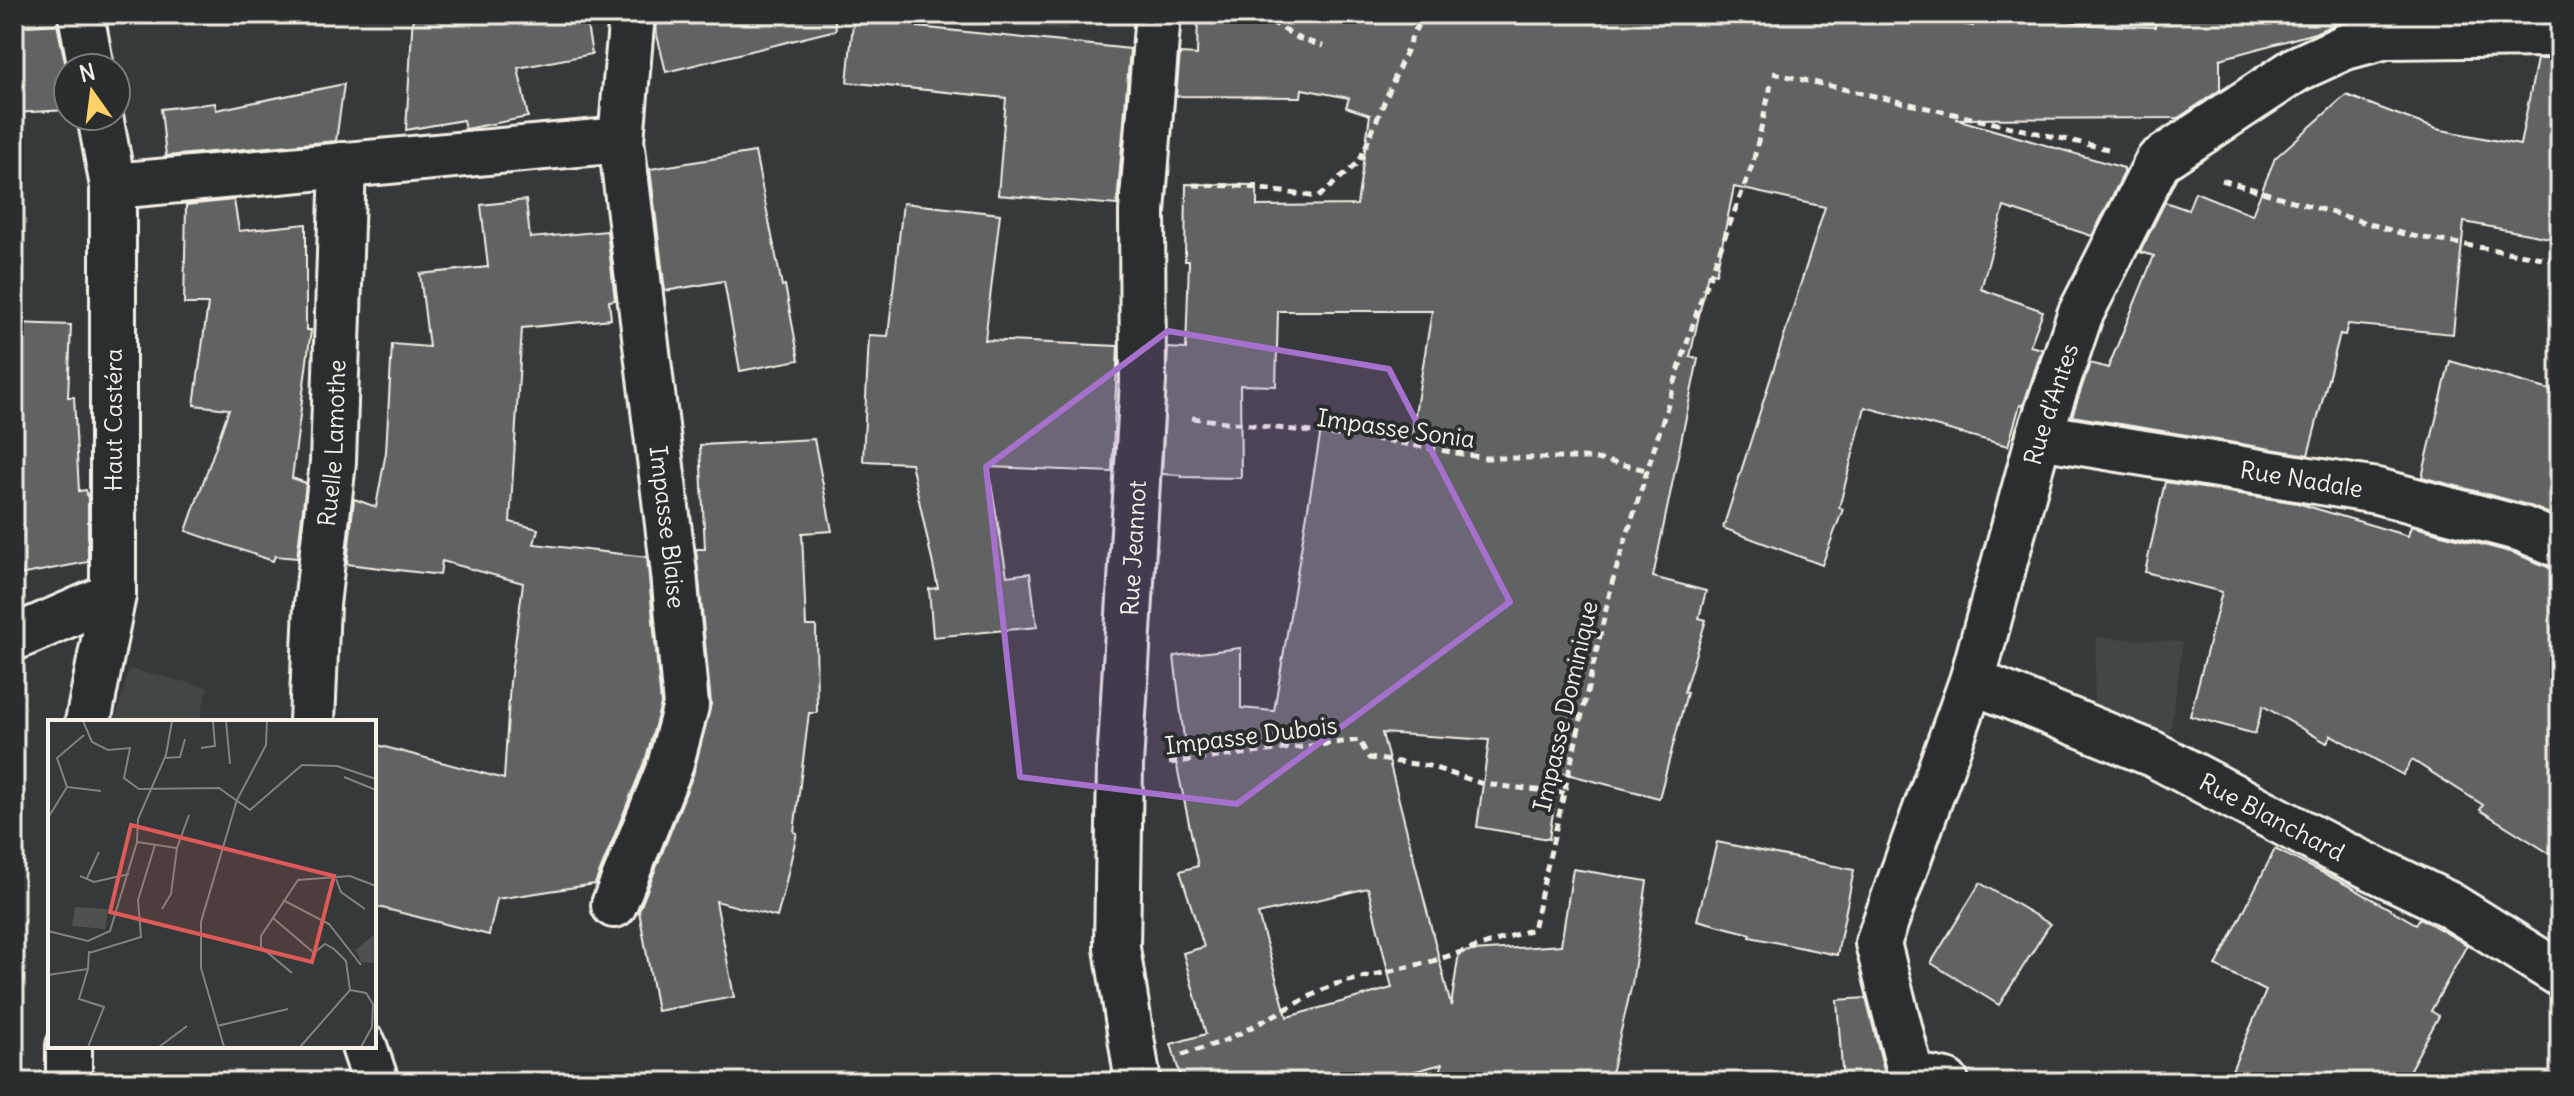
<svg xmlns="http://www.w3.org/2000/svg" width="2574" height="1096" font-family="Delius,sans-serif">
  <style>
    .built { fill: #434645 }
    .building { fill: #616362; stroke: #f4f1e8; stroke-width: 2; fill-rule: evenodd }
    .lines { fill: none; stroke-linecap: round; stroke-linejoin: round }
    .street-casing { stroke: #f4f1e8; stroke-width: 50 }
    .path { stroke: #f4f1e8; stroke-width: 5; stroke-dasharray: 8 6; stroke-linecap: butt }
    .street { stroke: #2a2d2e; stroke-width: 44 }
    .marked { fill: #a571cd; fill-opacity: 0.2; stroke: #a571cd; stroke-width: 6; stroke-linejoin: round }
    .labels { text-anchor: middle; dominant-baseline: central; stroke-width: 8; stroke-linejoin: round; paint-order: stroke }
    .street-label { font-size: 24px; fill: #f4f1e8; stroke: #2a2d2e }
    .inset-road { fill: none; stroke: #82837f; stroke-width: 2 }
    .view { fill: #de5a58; fill-opacity: 0.15; stroke: #de5a58; stroke-width: 4 }
    .inset-edge { fill: none; stroke: #f4f1e8; stroke-width: 4 }
  </style>
  <rect width="100%" height="100%" fill="#363939"/>
  <filter id="ink" filterUnits="userSpaceOnUse"><feTurbulence type="fractalNoise" baseFrequency=".0125" numOctaves="2"/><feDisplacementMap in="SourceGraphic" scale="16" xChannelSelector="R" yChannelSelector="G"/><feConvolveMatrix kernelMatrix="1 2 1 2 8 2 1 2 1" color-interpolation-filters="sRGB"/></filter>
  <g filter="url(#ink)">
    <!-- built -->
    <g class="built">
      <path d="M931,14h141l-3,16 -138,-13z"/>
      <path d="M2096,637l87,5 -13,91 -77,-11z"/>
      <path d="M129,669l79,18 -9,35h-84z"/>
    </g>
    <!-- building -->
    <g class="building">
      <path d="M413,14h172l7,40 -74,14 10,49 -57,11 -6,1 -2,-9 -57,10z"/>
      <path d="M657,14h177l2,16 -170,42 -10,-41z"/>
      <path d="M854,14h65l-1,13 212,22 -13,156 -119,-10 8,-97 -159,-16z"/>
      <path d="M1198,14h716l59,12 2,-12h55l62,11 63,2 -1,-13h180l1,10 -20,9 -95,26v31l-42,28 -222,1 168,49v5l-32,63 -88,-29 -23,82 62,22 -13,35 12,3 -19,57 -3,-1 -12,41 -143,-39 -26,101 4,1 -21,56 -99,-37 102,-321 -91,-20 -18,87 -8,-1 -18,84 8,2 -45,218 53,14 -7,27 7,2 -22,72 3,1 -28,105 -100,-26 -10,67 -72,-12 12,-87 -107,-7 69,273 8,-54 102,-7 12,-76 74,12 -15,103 -23,98h-170l3,-18 -66,18h-194l-11,-38 35,-10 -23,-81 21,-6 -24,-76 18,-5 -23,-109 11,-2 -12,-99 67,-8v60l33,3 49,-293 89,14 20,-121h-154l-2,75 -36,-1 1,93 -60,-1v-2l-19,-1 6,-126 18,1 3,-88h-4l1,-77 71,1v21l100,-1 13,-90 -24,-8 3,-9 -47,-9 -1,8 -125,-1 4,-42 17,1zM1368,888l24,100 -105,29 -29,-103z"/>
      <path d="M57,24l11,52v34l-54,3v-86z"/>
      <path d="M2537,59h23v181l-96,-18 -11,112 -105,-10 -3,11 -5,-1 -32,121 -236,-39 18,-53 18,5 46,-112 -14,-4 25,-50 23,8 7,-18 57,23 23,-57 71,-63 90,34 84,16z"/>
      <path d="M344,84l-8,57 -170,15 -5,-47 54,-6 1,7z"/>
      <path d="M755,152l27,134 3,-1 14,75 -59,11 -16,-90 -59,10 -15,-122z"/>
      <path d="M234,200l5,31 67,-7v106h5l-19,148 14,5 -9,75 -22,-2 -2,5 -87,-30 43,-122 -35,-4 14,-101h-24l2,-99z"/>
      <path d="M526,200l4,38 77,-7 8,69 -6,1 2,18 -89,9 -12,194 28,7 -4,15 113,13 14,147 -15,54 -51,126 -98,15 -8,36 -115,-29v-162l130,35 6,-97 13,-99 -81,-22 -2,14 -93,-11 7,-65 22,8 10,-55 6,-108 37,3 -9,-73 68,-7 -7,-62z"/>
      <path d="M903,203l97,11 -15,126 133,6 -6,126 -124,-5 19,109 23,-3 7,54 -104,10 -4,-48 9,-1 -27,-125 -48,-2 6,-126 19,1z"/>
      <path d="M14,323l57,2 -3,72h6l5,94 7,-1 2,9v63l-74,14z"/>
      <path d="M2450,361l110,32v125l-32,-13 -106,-28z"/>
      <path d="M814,439l18,92 -30,2 4,93h10l1,87h-8l-15,119 3,1 -14,62 -6,22 -61,-16 18,96 -77,14 -18,-100 54,-136 18,-71 -15,-155h9l-5,-104z"/>
      <path d="M2165,482l132,21 111,33 3,-10 103,27 36,15 10,1v291l-80,-50 3,-5 -71,-45 -9,15 -72,-40 -4,8 -64,-37 -8,28 -65,-18 32,-124 -77,-20z"/>
      <path d="M1717,842l137,28 -17,85 -87,-18 1,-3 -54,-14z"/>
      <path d="M2275,849l74,37 67,38 4,-6 47,27 -36,66 8,5 -36,66h-176l39,-91 -50,-25z"/>
      <path d="M1980,883l70,41 -51,81 -68,-42z"/>
      <path d="M1866,998l21,84h-44l-6,-82z"/>
    </g>
    <g class="lines">
      <!-- street casing -->
      <g class="street-casing">
        <g id="street">
          <path d="M81,14l10,54"/>
          <path d="M621,140l11,-126"/>
          <path id="s1" d="M113,186l508,-46 53,433 12,133 -16,60 -56,139"/>
          <path id="s2" d="M2039,436l338,55 145,38 38,16"/>
          <path d="M14,638l99,-43"/>
          <path id="s3" d="M1972,681l181,73 180,95 115,55 112,70"/>
          <path d="M88,722l25,-127v-409l-13,-70"/>
          <path id="s4" d="M312,722l5,-117 16,-143 10,-297"/>
          <path d="M364,1046l12,36"/>
          <path d="M69,1082v-36"/>
          <path id="s5" d="M1138,1082l-21,-134 3,-183 23,-384 -1,-170 16,-197"/>
          <path id="s6" d="M1946,1082l-35,-7 -33,-132 94,-262 67,-245 41,-121 78,-154 139,-92 48,-22 41,-11 174,-2"/>
        </g>
      </g>
      <!-- path -->
      <g class="path">
        <path d="M1259,14l39,24 25,8"/>
        <path d="M1773,73l335,76"/>
        <path d="M2222,180l185,55 153,26"/>
        <path d="M1193,185l47,1 78,11 41,-35 55,-130 11,-18"/>
        <path d="M1192,418l197,23 96,17h107l55,12"/>
        <path d="M1169,763l190,-23 10,18 60,8 54,18 81,9"/>
        <path d="M1182,1055l45,-15 105,-55 101,-24 100,-32 79,-346 87,-278 54,-142 18,-78"/>
      </g>
      <!-- street -->
      <use href="#street" class="street"/>
    </g>
  </g>
  <!-- marked area -->
  <path class="marked" d="M1168,331l221,38 121,233 -273,202 -217,-27 -34,-310z"/>
  <g class="labels">
    <!-- street labels -->
    <g class="street-label">
      <text stroke="none"><textPath href="#s6" startOffset="738">Rue d'Antes</textPath></text>
      <text transform="translate(113 420) rotate(-90)">Haut Castéra</text>
      <text transform="translate(1396 428) rotate(8)">Impasse Sonia</text>
      <text stroke="none"><textPath href="#s4" startOffset="280">Ruelle Lamothe</textPath></text>
      <text stroke="none"><textPath href="#s2" startOffset="266">Rue Nadale</textPath></text>
      <text stroke="none"><textPath href="#s1" startOffset="900">Impasse Blaise</textPath></text>
      <text stroke="none"><textPath href="#s5" startOffset="536">Rue Jeannot</textPath></text>
      <text transform="translate(1565 706) rotate(-77)">Impasse Dominique</text>
      <text transform="translate(1251 735) rotate(-7)">Impasse Dubois</text>
      <text stroke="none"><textPath href="#s3" startOffset="330">Rue Blanchard</textPath></text>
    </g>
  </g>
  <!-- overview -->
  <g transform="translate(48 720)">
    <rect width="328" height="328" fill="#363939"/>
    <path d="M27,187l33,2 -3,20 -33,-3zM328,213v30l-15,-1 -5,-12z" fill="#4e514f"/>
    <path class="inset-road" d="M35,1l9,21 16,8 22,-2 -6,30 15,11 80,-1 31,22 52,-45 35,1 39,13M178,1l4,43M153,28l14,-2 -2,-25M116,38l16,-1 5,-18M296,57l32,13M19,67l34,4M0,98l19,-31 -10,-29 27,-23M89,122l40,6 -6,46 -9,15M129,128l12,-33M0,154v28M32,156l14,6 35,-8M39,158l12,-26M288,159l5,13 24,17M235,180l46,24 32,41M225,198l41,35 11,-9 9,5 12,12 4,29M0,211l40,10 22,-10 27,-89 1,-23 28,-64 6,-34M41,233l52,-16 -3,-37 17,-55M40,249l-9,30 25,8 -16,40M244,253l-31,-26v-11l37,-56 52,-4 26,10M0,255l40,-6 1,-18M169,306l71,-17M111,327l28,-21M176,327l-23,-79v-46l36,-122 29,-55 1,-24M252,327l50,-57 16,3 7,11 -1,23 -11,20"/>
    <path class="view" d="M83,105l203,51 -22,86 -202,-50z"/>
    <rect width="328" height="328" class="inset-edge"/>
  </g>
  <!-- margin -->
  <rect width="2574" height="1096" fill="none" stroke="#2a2d2e" stroke-width="48"/>
  <rect x="24" y="24" width="2526" height="1048" fill="none" stroke="#f4f1e8" stroke-width="3" filter="url(#ink)"/>
  <!-- north arrow -->
  <g transform="translate(92 92) rotate(346)"><circle r="38" fill="#2a2d2e" stroke="#7b7b78" stroke-width="2"/>
  <path d="M0-6L14 30L0 20L-14 30Z" fill="#ffd166"/>
  <text y="-12" font-size="22" font-weight="bold" text-anchor="middle" fill="#f4f1e8">N</text>
  </g>
</svg>
